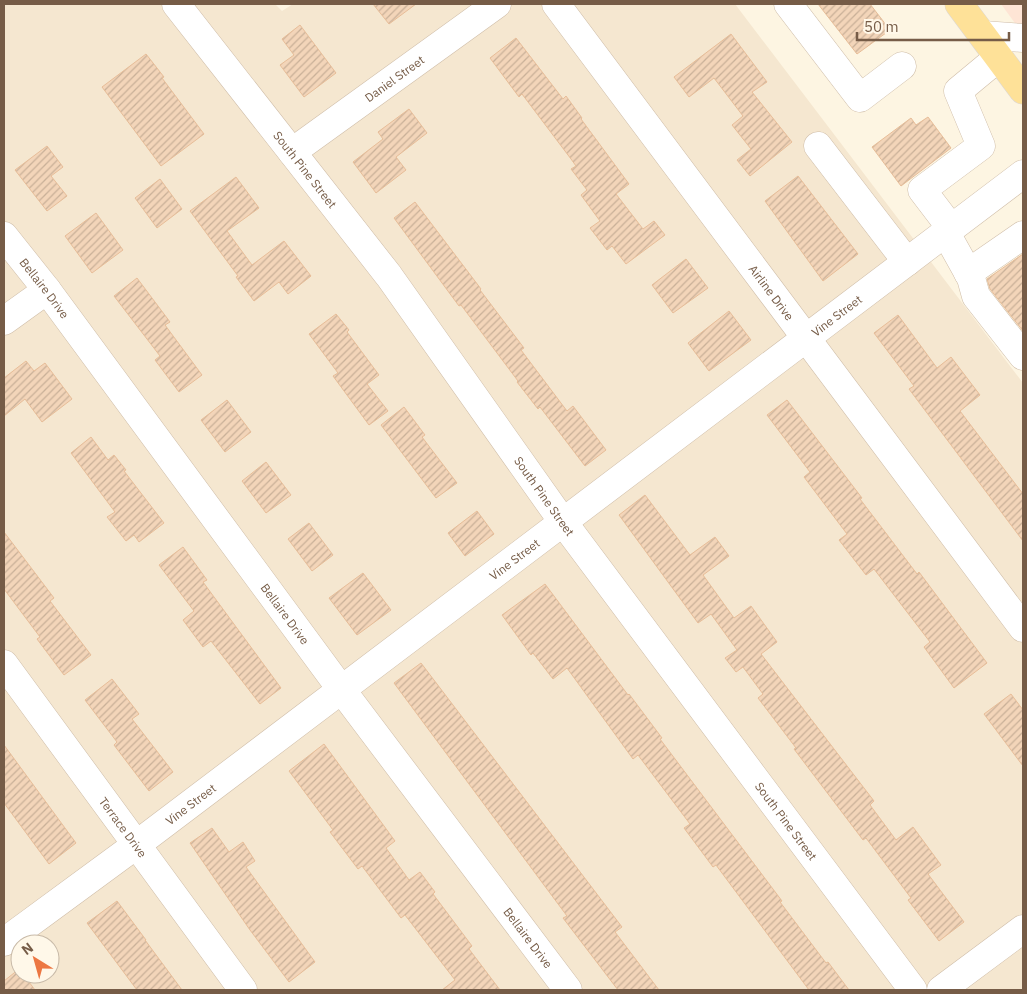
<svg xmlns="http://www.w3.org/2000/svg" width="1027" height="994" font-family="'IBM Plex Sans',sans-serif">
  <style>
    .residential { fill: #f5e7d0; fill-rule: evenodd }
    .commercial { fill: #fee5d5 }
    .building { fill: url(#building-hatch); stroke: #e7bd98 }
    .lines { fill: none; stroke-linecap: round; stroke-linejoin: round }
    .minor-casing { stroke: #cfbda8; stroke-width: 29 }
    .major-casing { stroke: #ded8d3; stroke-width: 29 }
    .minor { stroke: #fff; stroke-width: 28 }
    .major { stroke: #fee198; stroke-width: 28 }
    .labels { text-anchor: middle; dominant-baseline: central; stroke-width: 4; stroke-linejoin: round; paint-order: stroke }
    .street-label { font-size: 12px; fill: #765c47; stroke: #fff8e9 }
  </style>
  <defs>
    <pattern id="building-hatch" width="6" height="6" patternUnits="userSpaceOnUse" patternTransform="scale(1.25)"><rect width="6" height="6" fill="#f3d5b9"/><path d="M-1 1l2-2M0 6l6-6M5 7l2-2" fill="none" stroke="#c9b098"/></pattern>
  </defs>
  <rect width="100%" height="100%" fill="#fdf5e2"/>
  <!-- residential -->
  <path class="residential" d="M4,4h271l7,7 11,-7h442l288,379v607h-1019zM20,944h30v30h-30z"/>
  <!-- commercial -->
  <path class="commercial" d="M1001,4h22v30z"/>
  <!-- building -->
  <g class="building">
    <path d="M373,4h43l-27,20z"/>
    <path d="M818,4h52l20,26 -33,24z"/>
    <path d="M300,25l36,48 -32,24 -24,-32 14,-10 -12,-16z"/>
    <path d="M731,34l36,48 -15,10 40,50 -42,34 -13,-16 14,-11 -19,-24 11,-9 -29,-38 -25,19 -15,-20z"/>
    <path d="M516,38l47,61 3,-3 16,22 -1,1 48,65 -13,10 27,35 11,-8 11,14 -39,29 -14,-18 -5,4 -17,-22 10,-7 -19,-26 6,-5 -16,-21 5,-3 -5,-7 -49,-65 -3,3 -29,-39z"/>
    <path d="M146,54l18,23 -2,1 42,56 -43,32 -59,-79z"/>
    <path d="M409,109l18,24 -31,24 10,13 -30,23 -23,-31 30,-23 -5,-7z"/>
    <path d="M928,117l23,31 -50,38 -29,-39 39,-29 5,7z"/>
    <path d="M47,146l16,21 -12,9 16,20 -20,15 -32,-41z"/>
    <path d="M798,176l60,78 -35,27 -58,-80z"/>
    <path d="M236,177l23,31 -32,23 25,34 32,-24 27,35 -23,18 -9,-12 -25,19 -18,-24 2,-1 -48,-65z"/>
    <path d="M160,179l22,30 -25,19 -22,-30z"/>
    <path d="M415,202l66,87 -1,1 44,58 -3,2 46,61 6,-5 33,44 -21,16 -45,-59 -2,2 -21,-27 1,-1 -57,-76 -2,1 -65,-88z"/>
    <path d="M96,213l27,37 -31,23 -27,-37z"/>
    <path d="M1023,254v77l-33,-42 -3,-10z"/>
    <path d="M686,259l22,29 -35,25 -21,-28z"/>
    <path d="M137,278l33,44 -5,3 37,50 -23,17 -24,-32 5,-4 -46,-60z"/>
    <path d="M729,311l22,29 -42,31 -21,-28z"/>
    <path d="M336,314l13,16 -2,2 32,43 -12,9 21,27 -19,14 -36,-49 5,-3 -29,-39z"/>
    <path d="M898,315l39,53 14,-11 29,38 -20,16 63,83v47l-114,-152 5,-3 -40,-53z"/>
    <path d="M26,361l8,10 11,-8 27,36 -30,23 -17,-23 -21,17v-38z"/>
    <path d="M227,400l24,32 -26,20 -24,-32z"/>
    <path d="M787,400l75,98 -2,1 57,75 2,-2 68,91 -33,25 -30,-41 6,-5 -56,-73 -8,6 -27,-35 8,-6 -43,-57 6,-5 -43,-57z"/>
    <path d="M404,407l21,28 -3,2 35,46 -21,15 -55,-73z"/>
    <path d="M91,437l17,23 6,-5 12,15 -2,1 40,52 -25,19 -5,-7 -8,6 -19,-24 8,-5 -44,-59z"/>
    <path d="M266,462l25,33 -25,18 -24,-32z"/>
    <path d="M645,495l45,60 25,-18 14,19 -26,19 31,43 17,-12 26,36 -16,12 113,147 -4,4 26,35 17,-13 28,38 -13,9 36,48 -25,19 -31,-41 3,-2 -45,-60 -3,2 -69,-91 2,-1 -38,-50 5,-4 -20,-27 -7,5 -11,-14 12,-8 -26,-36 -13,9 -79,-108z"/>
    <path d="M477,511l17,23 -29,22 -17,-23z"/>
    <path d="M309,523l24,32 -21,16 -24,-32z"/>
    <path d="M4,532l50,66 -4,3 41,54 -27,20 -27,-36 3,-2 -36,-48z"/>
    <path d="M183,547l24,33 -4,2 78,106 -21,16 -49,-63 -8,6 -20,-27 11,-9 -35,-46z"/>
    <path d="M363,573l28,37 -34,25 -28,-37z"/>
    <path d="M545,584l83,111 1,-1 33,44 -2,1 122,162 -2,1 46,61 2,-1 21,28h-40l-93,-125 -3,2 -29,-39 6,-4 -52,-69 -5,4 -66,-91 -14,11 -20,-26 -2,2 -29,-40z"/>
    <path d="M421,663l201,264 -7,5 44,58h-41l-55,-72 4,-2 -173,-233z"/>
    <path d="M112,679l27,35 -7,5 41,53 -24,19 -35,-46 3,-3 -32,-42z"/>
    <path d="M1011,694l12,16v56l-39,-52z"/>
    <path d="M324,744l71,97 -9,7 23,32 11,-8 15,20 -2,2 39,52 -3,3 31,41h-58l13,-10 -50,-65 -4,3 -39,-52 -4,3 -28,-37 3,-2 -44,-59z"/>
    <path d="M4,745l72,98 -27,21 -45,-61z"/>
    <path d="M212,828l17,24 14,-10 12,19 -9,6 69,95 -26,20 -39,-52 -60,-87z"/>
    <path d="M117,901l29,39h-1l37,50h-45l-50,-67z"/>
    <path d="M19,969l1,5h3l12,16h-31v-9z"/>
  </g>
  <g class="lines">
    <!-- minor casing -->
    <g class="minor-casing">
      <g id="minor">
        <path id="s1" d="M176,4l213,272 174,246 350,468"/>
        <path id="s2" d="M556,4l467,624"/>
        <path d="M788,4l72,94 42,-32"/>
        <path d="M983,35l40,3"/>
        <path d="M818,146l89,116"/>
        <path id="s3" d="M292,152l205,-148"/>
        <path d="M951,228l-29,-38 59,-44 -23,-55 41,-34"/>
        <path d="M946,233l25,45 5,18 47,60"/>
        <path id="s4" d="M4,236l43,54 294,399 227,301"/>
        <path d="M968,273l55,-38"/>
        <path d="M4,321l43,-31"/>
        <path id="s5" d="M4,664l239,326"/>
        <path id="s6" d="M4,942l132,-97 887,-671"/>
        <path d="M941,990l82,-61"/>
      </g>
    </g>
    <!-- major casing -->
    <g class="major-casing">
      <path id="major" d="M959,4l64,86"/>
    </g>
    <!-- minor -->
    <use href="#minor" class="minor"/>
    <!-- major -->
    <use href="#major" class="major"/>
  </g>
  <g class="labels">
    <!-- street labels -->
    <g class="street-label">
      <text stroke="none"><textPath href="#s3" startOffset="126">Daniel Street</textPath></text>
      <text stroke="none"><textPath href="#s1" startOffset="210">South Pine Street</textPath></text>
      <text stroke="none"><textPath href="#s4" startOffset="66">Bellaire Drive</textPath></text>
      <text stroke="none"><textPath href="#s2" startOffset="360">Airline Drive</textPath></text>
      <text stroke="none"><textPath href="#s6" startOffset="1042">Vine Street</textPath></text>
      <text stroke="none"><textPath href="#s1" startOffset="615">South Pine Street</textPath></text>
      <text stroke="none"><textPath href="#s6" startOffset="638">Vine Street</textPath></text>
      <text stroke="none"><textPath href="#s4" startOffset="471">Bellaire Drive</textPath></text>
      <text stroke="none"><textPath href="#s6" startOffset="232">Vine Street</textPath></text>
      <text stroke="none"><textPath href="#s1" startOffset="1020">South Pine Street</textPath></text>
      <text stroke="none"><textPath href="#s5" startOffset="202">Terrace Drive</textPath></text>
      <text stroke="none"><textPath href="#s4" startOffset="876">Bellaire Drive</textPath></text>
    </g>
  </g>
  <!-- border -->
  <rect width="1027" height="994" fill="none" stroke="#765c47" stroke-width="10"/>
  <!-- north arrow -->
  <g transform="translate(35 959) rotate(323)"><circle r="24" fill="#fff8e9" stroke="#c8baa8"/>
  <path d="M0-4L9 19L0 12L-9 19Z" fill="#ec7742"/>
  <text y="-8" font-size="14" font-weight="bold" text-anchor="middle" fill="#765c47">N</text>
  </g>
  <!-- scale -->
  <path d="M857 32v8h152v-8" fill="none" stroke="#765c47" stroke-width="2.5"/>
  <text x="864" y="32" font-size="15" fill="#765c47" stroke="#fff8e9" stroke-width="4" paint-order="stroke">50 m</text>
</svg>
